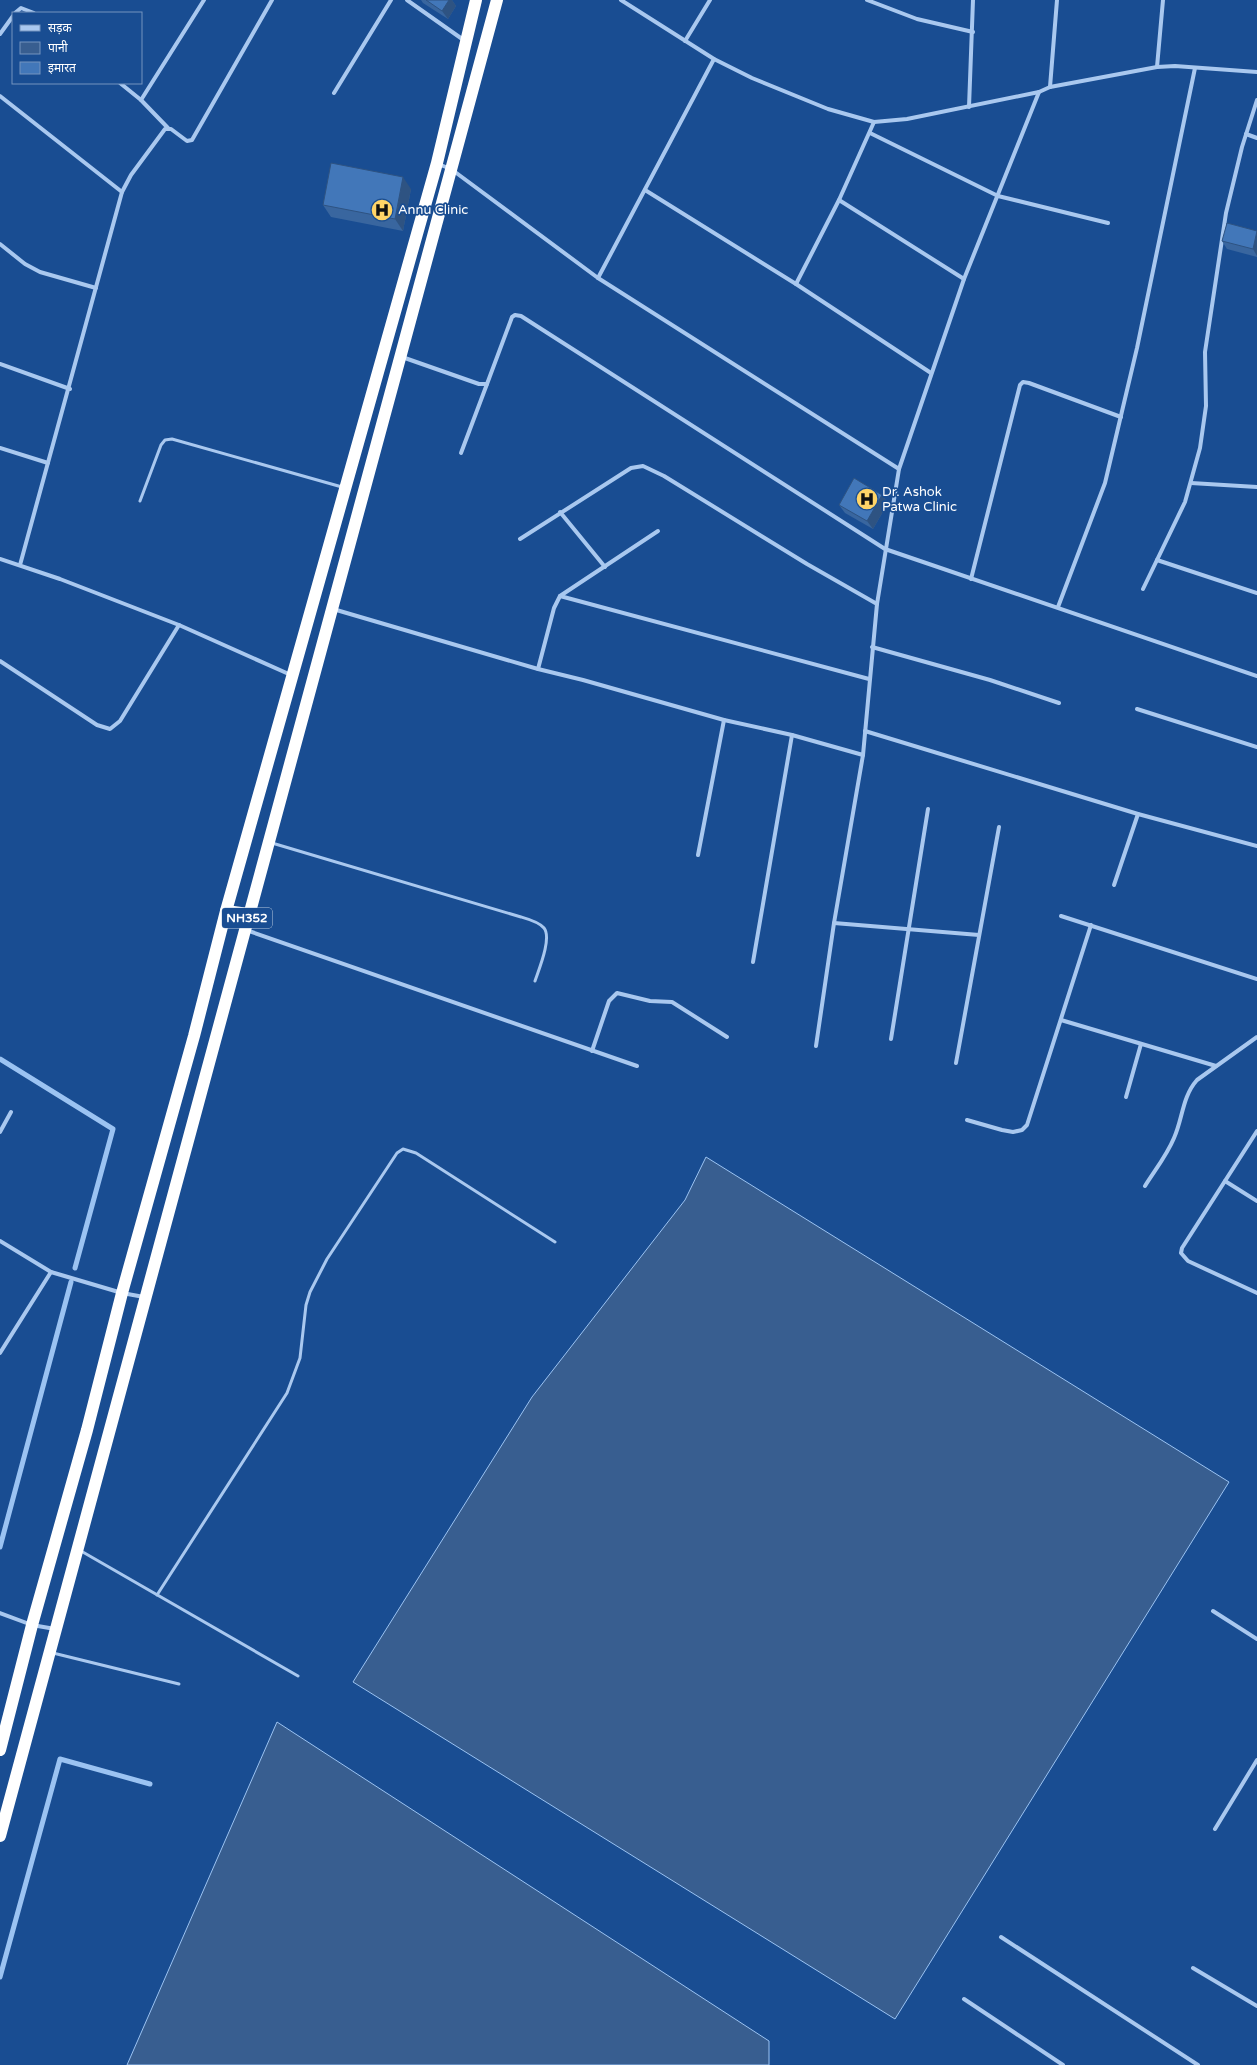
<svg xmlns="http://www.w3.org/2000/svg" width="1257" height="2065" font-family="'Varela Round','Noto Sans Devanagari',sans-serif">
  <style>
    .water { fill: #385e90; stroke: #9bc3f2 }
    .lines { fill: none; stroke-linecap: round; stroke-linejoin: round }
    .stream { stroke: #9bc3f2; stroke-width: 5 }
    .lane { stroke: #a9c8ef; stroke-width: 3 }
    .street { stroke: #a9c8ef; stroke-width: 4 }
    .highway { stroke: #fff; stroke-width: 12 }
    .wall { fill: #39669f }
    .shaded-wall { fill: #2e5382 }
    .building { fill: #4277b9; stroke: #2e5382 }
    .labels { text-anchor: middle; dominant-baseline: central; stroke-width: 3.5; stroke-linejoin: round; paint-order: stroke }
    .shield { fill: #194d92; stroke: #bacade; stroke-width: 1 }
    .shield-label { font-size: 12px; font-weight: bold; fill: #fff }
    .poi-label { font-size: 13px; fill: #fff; stroke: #194d92; text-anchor: start }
  </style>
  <rect width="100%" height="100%" fill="#194d92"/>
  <!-- water -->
  <g class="water">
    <path d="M706,1157l523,325 -334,537 -542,-337 179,-285 153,-197z"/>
    <path d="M277,1722l492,319v24h-642z"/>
  </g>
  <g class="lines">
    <!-- stream -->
    <g class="stream">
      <path d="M0,1059l113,70 -38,139"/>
      <path d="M0,1547l71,-265"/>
      <path d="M0,1977l60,-218 90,25"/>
    </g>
    <!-- lane -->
    <g class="lane">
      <path d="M140,501l21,-56 4,-5 7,-1 170,48"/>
      <path d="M272,843l249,74c7,2 18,5 23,11 8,10 -5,41 -9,53"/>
      <path d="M81,1551l217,125"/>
      <path d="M157,1595l130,-202 13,-35 6,-53 4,-13 17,-33 70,-106 6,-4 13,4 139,89"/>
      <path d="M53,1653l126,31"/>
    </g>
    <!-- street -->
    <g class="street">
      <path d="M407,0l58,41"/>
      <path d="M621,0l93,59 38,19 76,31 46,13 33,-3 132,-27 11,-5 107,-20 18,-1 82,6"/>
      <path d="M867,0l50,19 56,13"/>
      <path d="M15,13l6,-5 13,5"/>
      <path d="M0,34l13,-18"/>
      <path d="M685,41l25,-41"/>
      <path d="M1157,67l6,-67"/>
      <path d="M120,83l21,17 27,28"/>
      <path d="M1050,87l7,-87"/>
      <path d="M334,93l57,-93"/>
      <path d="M0,96l122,96"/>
      <path d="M141,100l63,-100"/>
      <path d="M969,107l4,-107"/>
      <path d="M870,133l128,63 110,27"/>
      <path d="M1246,134l11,4"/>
      <path d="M438,164l13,5 147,109 301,191"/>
      <path d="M645,190l151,94 135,89"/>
      <path d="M839,200l125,79"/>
      <path d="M0,244l25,20 15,8 56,16"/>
      <path d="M598,278l116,-219"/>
      <path d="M796,284l43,-84 35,-78"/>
      <path d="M402,357l77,27h8l25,-67 3,-2 6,1 364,233 372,127"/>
      <path d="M0,364l70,25"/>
      <path d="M0,448l48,15"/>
      <path d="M461,453l26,-69"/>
      <path d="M1191,483l66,4"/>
      <path d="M560,512l45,55"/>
      <path d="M520,539l111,-71 12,-2 21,10 143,88 70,40"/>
      <path d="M0,559l60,20 119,46 112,50"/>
      <path d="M1157,560l100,33"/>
      <path d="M20,565l102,-373 9,-17 34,-46h6l16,12 5,-1 80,-140"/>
      <path d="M971,579l49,-194 3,-3 6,1 92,34"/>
      <path d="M1143,589l42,-87 15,-54 6,-42 -1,-54 21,-139 16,-66 15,-47"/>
      <path d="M560,596l309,83"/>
      <path d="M1058,607l47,-124 32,-135 58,-280"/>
      <path d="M333,609l205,60 45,11 141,40 68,15 71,20"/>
      <path d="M872,647l118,33 69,23"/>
      <path d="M0,661l97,64 13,4 10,-8 59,-96"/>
      <path d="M538,669l16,-61 6,-12 98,-65"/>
      <path d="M1137,709l120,38"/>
      <path d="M865,731l273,83 119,32"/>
      <path d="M698,855l26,-135"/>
      <path d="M1114,885l24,-71"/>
      <path d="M1061,916l196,63"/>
      <path d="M834,923l145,12"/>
      <path d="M246,930l391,136"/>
      <path d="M753,962l39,-227"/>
      <path d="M1061,1020l155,46"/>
      <path d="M891,1039l37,-230"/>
      <path d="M816,1046l18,-123 29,-168 14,-151 22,-135 65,-190 75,-187"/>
      <path d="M592,1051l17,-50 8,-8 33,8 22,1 55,35"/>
      <path d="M956,1063l43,-236"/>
      <path d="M1126,1097l15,-53"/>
      <path d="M967,1120l35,10 11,2 9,-2 5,-5 64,-200"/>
      <path d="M1257,1131l-75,117 -1,5 7,8 69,32"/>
      <path d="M0,1132l11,-20"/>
      <path d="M1225,1181l32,20"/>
      <path d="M1145,1186c10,-16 22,-31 29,-48 9,-20 8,-41 23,-58l60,-43"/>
      <path d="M0,1241l51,31 71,21 22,4"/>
      <path d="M0,1353l51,-81"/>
      <path d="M1213,1611l44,28"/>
      <path d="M0,1613l32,12 23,4"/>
      <path d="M1215,1829l42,-69"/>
      <path d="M1001,1937l197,128"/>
      <path d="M1193,1968l64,38"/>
      <path d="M964,1999l99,66"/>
    </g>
    <!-- highway -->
    <g class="highway">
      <path d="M226,911l22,3"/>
      <path d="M0,1750l32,-125 55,-195 35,-137 72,-257 32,-125 211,-748 39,-163"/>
      <path d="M0,1836c166,-612 330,-1224 497,-1836"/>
    </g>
  </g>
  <!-- wall -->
  <g class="wall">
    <path d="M421,0h31l4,6 -8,13 -25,-16z"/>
    <path d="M411,189l-8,42 -72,-14 -8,-12z"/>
    <path d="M1257,231v26l-30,-8 -5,-8z"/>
    <path d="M882,495l6,8 -15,26 -28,-16 -6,-8z"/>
  </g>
  <!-- shaded-wall -->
  <g class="shaded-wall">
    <path d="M449,0h3l4,6 -8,13 -6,-8z"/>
    <path d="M403,177l8,12 -8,42 -8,-12z"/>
    <path d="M1257,232v24l-4,-7z"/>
    <path d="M882,495l6,8 -15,26 -6,-8z"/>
  </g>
  <!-- building -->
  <g class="building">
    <path d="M426,0h23l-7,11z"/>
    <path d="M331,163l72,14 -8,42 -72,-14z"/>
    <path d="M1227,223l30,8 -4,18 -31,-8z"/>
    <path d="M854,478l28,17 -15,26 -28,-16z"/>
  </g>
  <!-- icons -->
  <defs>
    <g id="hospital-disc" transform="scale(1.15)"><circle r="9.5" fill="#ffd467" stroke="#194d92"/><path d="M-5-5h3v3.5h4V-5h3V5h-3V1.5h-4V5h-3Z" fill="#111"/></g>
  </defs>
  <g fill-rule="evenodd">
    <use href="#hospital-disc" x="382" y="210"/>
    <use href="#hospital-disc" x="867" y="499"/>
  </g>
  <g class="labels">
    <!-- shield labels -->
    <rect class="shield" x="222" y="908" width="50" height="20" rx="3"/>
    <g class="shield-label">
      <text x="247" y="918">NH352</text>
    </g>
    <!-- poi labels -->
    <g class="poi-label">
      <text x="398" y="210">Annu Clinic</text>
      <text x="882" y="492">Dr. Ashok<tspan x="882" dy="15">Patwa Clinic</tspan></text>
    </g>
  </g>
  <!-- legend -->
  <rect x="12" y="12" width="130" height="72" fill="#194d92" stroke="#7594be"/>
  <rect x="20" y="25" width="20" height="6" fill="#a9c8ef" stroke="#7594be"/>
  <text x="48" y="32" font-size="12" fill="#ffffff">सड़क</text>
  <rect x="20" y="42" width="20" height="12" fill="#385e90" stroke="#7594be"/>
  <text x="48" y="52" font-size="12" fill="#ffffff">पानी</text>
  <rect x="20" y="62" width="20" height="12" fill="#4277b9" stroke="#7594be"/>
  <text x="48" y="72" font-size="12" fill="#ffffff">इमारत</text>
</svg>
